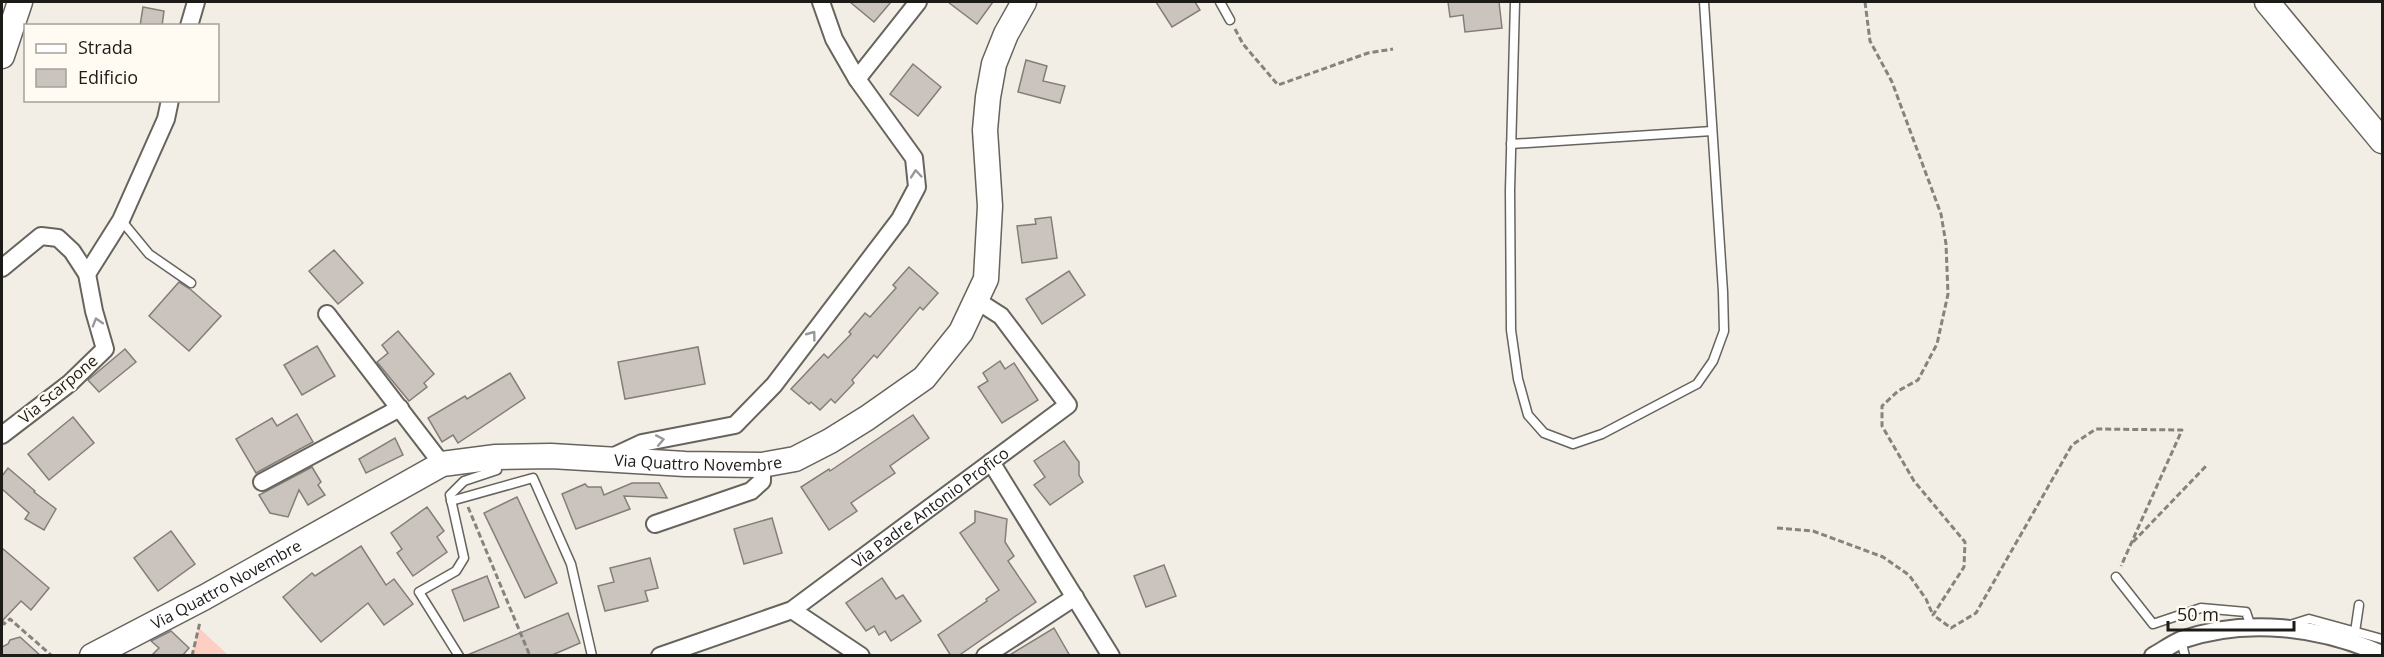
<svg xmlns="http://www.w3.org/2000/svg" width="2384" height="657" font-family="'Open Sans',sans-serif">
  <style>
    .green { fill: #fccfc2 }
    .building { fill: #cbc4be; stroke: #847d78; stroke-width: 1.5 }
    .lines { fill: none; stroke-linecap: round; stroke-linejoin: round }
    .lane-casing { stroke: #67645d; stroke-width: 11 }
    .street-casing { stroke: #67645d; stroke-width: 20 }
    .secondary-casing { stroke: #67645d; stroke-width: 27 }
    .path { stroke: #86837d; stroke-width: 3; stroke-dasharray: 6 3; stroke-linecap: butt }
    .lane { stroke: #fff; stroke-width: 8 }
    .street { stroke: #fff; stroke-width: 16 }
    .secondary { stroke: #fff; stroke-width: 24 }
    .oneway { stroke: #999897 }
    .labels { text-anchor: middle; dominant-baseline: central; stroke-width: 4.5; stroke-linejoin: round; paint-order: stroke }
    .street-label { font-size: 16px; fill: #1d1b18; stroke: #fffbf3 }
  </style>
  <rect width="100%" height="100%" fill="#f2eee5"/>
  <!-- green -->
  <path class="green" d="M199,628l29,27h-36z"/>
  <!-- building -->
  <g class="building">
    <path d="M850,2h41l-17,20z"/>
    <path d="M948,2h45l-16,22z"/>
    <path d="M1156,2h39l5,8 -28,17z"/>
    <path d="M1448,2h51l3,26 -37,4 -2,-17 -13,2z"/>
    <path d="M143,7l21,4 -2,15h-22z"/>
    <path d="M1026,60l21,6 -4,15 22,5 -5,17 -42,-11z"/>
    <path d="M913,64l28,23 -23,29 -28,-22z"/>
    <path d="M1051,217l6,41 -35,5 -5,-37 19,-2 -1,-5z"/>
    <path d="M334,250l29,33 -25,21 -29,-33z"/>
    <path d="M909,267l29,26 -15,17 -3,-3 -43,51 -3,-3 -22,25 2,3 -19,20 -4,-4 -11,11 -9,-8 -2,2 -18,-15 33,-35 4,4 23,-24 -2,-2 16,-19 5,4 26,-29 -3,-3z"/>
    <path d="M1069,271l16,24 -43,29 -16,-25z"/>
    <path d="M179,282l11,7 31,27 -32,35 -40,-35z"/>
    <path d="M398,331l36,43 -10,9 3,4 -18,14 -32,-39 11,-9 -6,-8z"/>
    <path d="M317,346l18,30 -33,19 -18,-30z"/>
    <path d="M698,347l7,37 -80,15 -7,-37z"/>
    <path d="M125,349l11,13 -37,30 -11,-12z"/>
    <path d="M1000,361l5,8 9,-6 24,37 -36,23 -24,-36 10,-6 -5,-8z"/>
    <path d="M510,373l15,25 -67,45 -5,-8 -11,7 -14,-24 37,-22 2,3z"/>
    <path d="M297,414l16,28 -57,31 -20,-34 36,-21 5,8z"/>
    <path d="M913,415l16,23 -39,28 5,7 -44,30 6,8 -28,19 -28,-43 28,-18 1,2z"/>
    <path d="M73,417l21,26 -45,37 -21,-26z"/>
    <path d="M395,438l8,17 -37,18 -7,-14z"/>
    <path d="M1064,441l15,21v13l4,7 -33,23 -16,-20 11,-8 -11,-16z"/>
    <path d="M312,467l9,15 -3,3 7,10 -17,10 -9,-15 -11,27 -18,-4 -11,-18z"/>
    <path d="M8,468l27,23 -1,1 22,17 -12,21 -19,-11 4,-6 -27,-24v-13z"/>
    <path d="M632,483h27l8,15 -43,-2 6,13 -54,20 -14,-35 23,-10 3,3h13l3,8z"/>
    <path d="M517,497l40,86 -32,15 -41,-85z"/>
    <path d="M427,507l17,24 -7,6 10,15 -34,24 -16,-23 5,-4 -11,-16z"/>
    <path d="M975,511l32,8 -2,23 9,14 -6,5 28,41 -78,54h-7l-13,-21 49,-34 -1,-2 13,-9 -39,-57 15,-11z"/>
    <path d="M772,518l10,35 -38,11 -10,-35z"/>
    <path d="M171,531l24,33 -37,27 -24,-33z"/>
    <path d="M361,546l25,39 8,-6 19,25 -29,21 -16,-22 -47,39 -38,-45 29,-24 3,3z"/>
    <path d="M2,548l47,40 -18,22 -10,-9 -19,20z"/>
    <path d="M650,558l8,30 -13,3 3,10 -43,10 -7,-25 16,-4 -4,-14z"/>
    <path d="M1164,565l12,31 -30,11 -12,-31z"/>
    <path d="M487,576l12,31 -35,14 -12,-31z"/>
    <path d="M882,578l14,21 7,-4 18,26 -30,20 -6,-10 -6,4 -5,-9 -8,5 -20,-28z"/>
    <path d="M568,613l12,30 -30,13h-85z"/>
    <path d="M1054,628l16,28h-62z"/>
    <path d="M171,631l18,17 -7,8h-31l8,-8 -8,-7z"/>
    <path d="M20,637l21,19h-39v-9l6,-3 2,-4z"/>
  </g>
  <g class="lines">
    <!-- lane casing -->
    <g class="lane-casing">
      <g id="lane">
        <path d="M1220,2l10,18"/>
        <path d="M1515,2l-5,188 1,140 7,49 10,36 16,18 29,11 29,-10 95,-50 16,-23 11,-30 -1,-39 -19,-290"/>
        <path d="M1511,144l201,-13"/>
        <path d="M121,220l28,34 42,29"/>
        <path d="M451,501l82,-23 38,86 21,92"/>
        <path d="M2116,577l37,47 48,-16 45,4 5,15"/>
        <path d="M2290,625l19,-6 73,20"/>
        <path d="M2355,632l4,-27"/>
        <path d="M2181,640l4,16"/>
        <path d="M459,656l-40,-64 37,-21 8,-13 -14,-63 14,-14 33,-11v-10"/>
      </g>
    </g>
    <!-- street casing -->
    <g class="street-casing">
      <g id="street">
        <path d="M821,2l13,37 23,40 61,-77"/>
        <path d="M189,26l7,-24"/>
        <path d="M2,268l39,-32 17,2 14,13 15,23 7,37 11,38 -35,34 -68,52"/>
        <path d="M87,274l34,-54 45,-101 4,-19"/>
        <path d="M327,314l115,150"/>
        <path d="M612,457l30,-14 93,-18 39,-40 126,-166 17,-32 -3,-29 -57,-79"/>
        <path d="M991,462l120,194"/>
        <path d="M262,482l138,-74"/>
        <path d="M655,524l96,-33 11,-10v-16"/>
        <path d="M792,610l69,46"/>
        <path id="s1" d="M660,656l132,-46 276,-205 -67,-89 -25,-16"/>
        <path d="M985,656l90,-59"/>
        <path d="M2153,656c9,-5 19,-12 28,-16 66,-23 139,-13 201,14"/>
      </g>
    </g>
    <!-- secondary casing -->
    <g class="secondary-casing">
      <g id="secondary">
        <path d="M2267,2l115,139"/>
        <path d="M2,56l18,-54"/>
        <path id="s2" d="M92,656l113,-59 237,-133 54,-7 55,-1 134,8 77,1 33,-6 35,-18 37,-23 57,-40 37,-46 25,-53 4,-73 -5,-76 3,-33 6,-33 12,-30 18,-32"/>
      </g>
    </g>
    <!-- path -->
    <g class="path">
      <path d="M1865,2l5,39 22,41 49,132 5,30 2,50 -11,50 -19,36 -20,11 -16,15v20l32,55 51,61 -1,25 -31,48 18,13 25,-15 96,-168 24,-16 86,1 -61,136"/>
      <path d="M1235,29l8,15 35,41 90,-32 25,-4"/>
      <path d="M468,507l62,149"/>
      <path d="M1777,528l36,3 70,26 26,18 17,24 7,16"/>
      <path d="M2133,542l74,-77"/>
      <path d="M2,621l2,3 6,-5 42,37"/>
      <path d="M192,656l8,-34"/>
    </g>
    <!-- lane -->
    <use href="#lane" class="lane"/>
    <!-- street -->
    <use href="#street" class="street"/>
    <!-- secondary -->
    <use href="#secondary" class="secondary"/>
  </g>
  <!-- one-way arrows -->
  <defs><path id="oneway-chevron" d="M-2-3.5L2.5 0L-2 3.5" fill="none" stroke-width="1.6" stroke-linecap="round" stroke-linejoin="round" transform="scale(1.5)"/></defs>
  <g class="oneway">
    <use href="#oneway-chevron" transform="translate(916 174) rotate(-95)"/>
    <use href="#oneway-chevron" transform="translate(97 322) rotate(-107)"/>
    <use href="#oneway-chevron" transform="translate(812 335) rotate(-53)"/>
    <use href="#oneway-chevron" transform="translate(660 440) rotate(-11)"/>
  </g>
  <g class="labels">
    <!-- street labels -->
    <g class="street-label">
      <text transform="translate(58 389) rotate(-40)">Via Scarpone</text>
      <text stroke="none"><textPath href="#s2" startOffset="656">Via Quattro Novembre</textPath></text>
      <text stroke="none"><textPath href="#s1" startOffset="312">Via Padre Antonio Profico</textPath></text>
      <text stroke="none"><textPath href="#s2" startOffset="152">Via Quattro Novembre</textPath></text>
    </g>
  </g>
  <!-- border -->
  <rect width="2384" height="657" fill="none" stroke="#1d1b18" stroke-width="6"/>
  <!-- legend -->
  <rect x="24" y="24" width="195" height="78" fill="#fffbf3" stroke="#a5a19b" stroke-width="1.5"/>
  <rect x="36" y="44" width="30" height="9" fill="#ffffff" stroke="#a5a19b" stroke-width="1.5"/>
  <text x="78" y="54" font-size="18" fill="#1d1b18">Strada</text>
  <rect x="36" y="69" width="30" height="18" fill="#cbc4be" stroke="#a5a19b" stroke-width="1.5"/>
  <text x="78" y="84" font-size="18" fill="#1d1b18">Edificio</text>
  <!-- scale -->
  <path d="M2168 621v9h126v-9" fill="none" stroke="#1d1b18" stroke-width="3"/>
  <text x="2177" y="621" font-size="18" fill="#1d1b18" stroke="#fffbf3" stroke-width="4.5" paint-order="stroke">50 m</text>
</svg>
